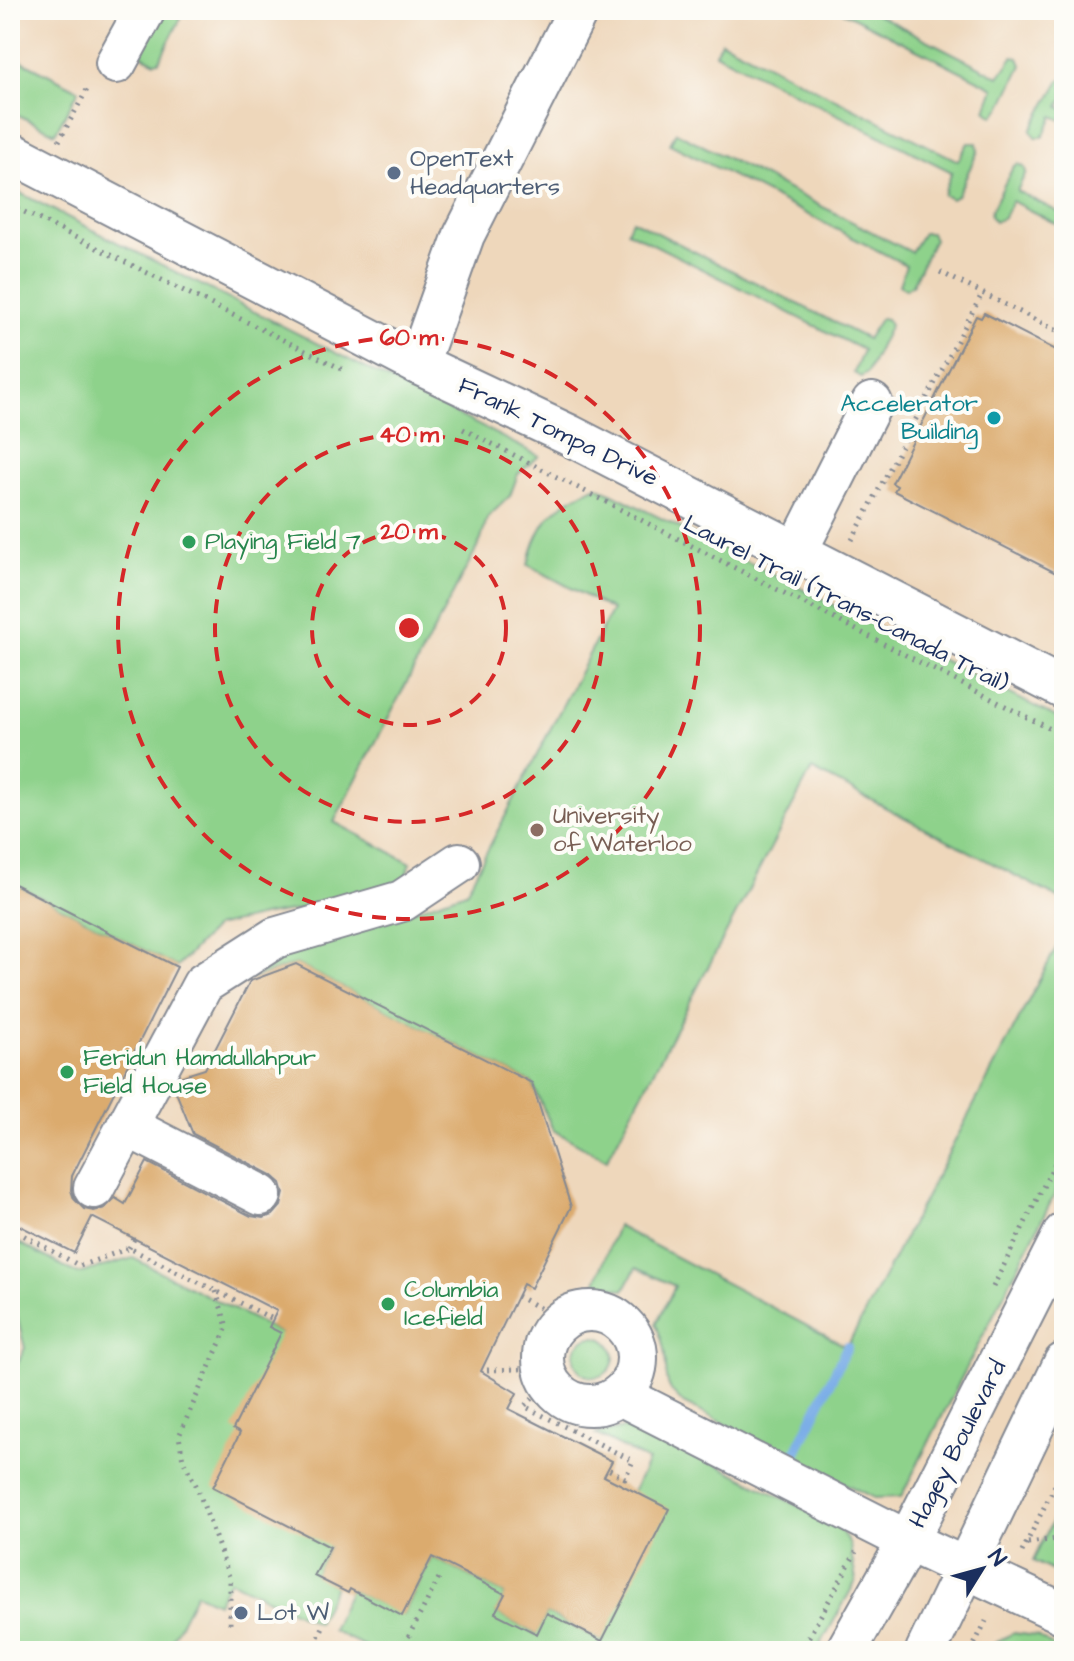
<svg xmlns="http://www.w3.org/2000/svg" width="1074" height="1661" font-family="'Architects Daughter',sans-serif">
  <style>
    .built { fill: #eed7bb }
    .green { fill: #8ed28b; stroke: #548074; stroke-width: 2 }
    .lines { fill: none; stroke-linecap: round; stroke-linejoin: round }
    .stream { stroke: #7baee7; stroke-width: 10 }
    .building { fill: #dbab6e }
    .minor-casing { stroke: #858992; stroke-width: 44 }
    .path { stroke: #858992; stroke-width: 5; stroke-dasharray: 2 6; stroke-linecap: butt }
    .minor { stroke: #fff; stroke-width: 40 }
    .ring { fill: none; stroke: #d62828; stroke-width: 4; stroke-dasharray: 14 10 }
    .service-dot { fill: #5c6f8a; stroke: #fdfcf7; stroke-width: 3 }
    .culture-dot { fill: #0f9aa8; stroke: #fdfcf7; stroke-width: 3 }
    .leisure-dot { fill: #2e9e5b; stroke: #fdfcf7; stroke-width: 3 }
    .education-dot { fill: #8d6e63; stroke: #fdfcf7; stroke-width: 3 }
    .labels { text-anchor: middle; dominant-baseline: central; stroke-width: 8; stroke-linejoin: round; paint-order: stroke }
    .service-label { font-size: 24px; fill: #4e5e75; stroke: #fdfcf7; text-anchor: start }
    .culture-label { font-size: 24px; fill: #0d838f; stroke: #fdfcf7; text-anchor: end }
    .street-label { font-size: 24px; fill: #1b2f5e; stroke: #fdfcf7 }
    .leisure-label { font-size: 24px; fill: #27864d; stroke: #fdfcf7; text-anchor: start }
    .education-label { font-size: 24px; fill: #785e54; stroke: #fdfcf7; text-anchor: start }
    .centre { fill: #d62828; stroke: #fdfcf7; stroke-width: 4 }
    .ring-label { font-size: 24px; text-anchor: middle; font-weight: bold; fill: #d62828; stroke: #fdfcf7; stroke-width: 8; stroke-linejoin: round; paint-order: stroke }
  </style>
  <rect width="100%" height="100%" fill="#fdfcf7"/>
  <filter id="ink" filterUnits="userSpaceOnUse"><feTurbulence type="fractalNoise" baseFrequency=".0125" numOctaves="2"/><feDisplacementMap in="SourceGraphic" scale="16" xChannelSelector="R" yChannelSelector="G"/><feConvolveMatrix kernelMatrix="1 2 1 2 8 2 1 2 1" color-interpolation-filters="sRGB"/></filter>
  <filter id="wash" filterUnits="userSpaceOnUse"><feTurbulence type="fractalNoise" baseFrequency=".006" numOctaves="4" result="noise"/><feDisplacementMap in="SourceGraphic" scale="32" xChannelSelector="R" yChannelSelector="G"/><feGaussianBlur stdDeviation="1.8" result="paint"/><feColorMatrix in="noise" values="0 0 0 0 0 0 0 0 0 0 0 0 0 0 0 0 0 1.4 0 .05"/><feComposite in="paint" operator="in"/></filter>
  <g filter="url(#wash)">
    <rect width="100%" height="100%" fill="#efe3c6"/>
    <!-- built -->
    <rect class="built" x="10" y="10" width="1054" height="1641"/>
    <!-- green -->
    <g class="green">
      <path d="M162,10h7l12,8 -22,43 -4,1 -15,-8z"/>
      <path d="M839,10h30l130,67 14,-20 6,1 3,7 -21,43 -8,8 -7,-6 8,-22z"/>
      <path d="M721,41l237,120 10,-18h9l1,8 -21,45 -6,3 -8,-4 9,-23 -237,-119z"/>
      <path d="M10,55l69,35 -24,43 -45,-22z"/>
      <path d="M1060,80h4v17l-5,10 5,2v12l-11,-5 -10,21h-7l-5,-7z"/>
      <path d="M676,132l235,120 12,-19h8l3,6 -22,46 -6,4 -7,-4 7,-20 -236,-121z"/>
      <path d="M1018,164l6,3 2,5 -9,19 47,24v13l-52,-27 -8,16 -9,5 -5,-6 1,-5 22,-44z"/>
      <path d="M10,188l529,268 -21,18 -8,22 -23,22 -6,22 -147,282 77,41 -8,20 -49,18 -87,14 -52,12 -38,40 -167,-85z"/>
      <path d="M632,220l235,119 14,-21 5,1 4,6 -23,48 -6,4 -7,-4 9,-23 -236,-119z"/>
      <path d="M597,486l467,235v180l-252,-132 -205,391 -54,-30 -21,-47 -236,-119 -45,15 42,-27 173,-60 146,-282 -84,-45c11,-46 27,-61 69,-79z"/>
      <path d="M1064,933v243l-163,321 -27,1 -191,-95c-20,-17 -15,-23 -18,-47 -1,-11 -5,-22 -9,-32l19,-38 -39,-18 -12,22 -28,-8 21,-56 230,121z"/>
      <path d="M17,1242l61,32 55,-16 273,139 -91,178 20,11 -18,37 -87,-43 -13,23 -21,-10 -30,58h-156v-272l15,-31 -8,-31 -7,-8v-54z"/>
      <circle cx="594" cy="1357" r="20"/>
      <path d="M634,1426l9,1 195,99 12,19 6,36 -39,70h-443l-42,-21 18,-41 53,26 29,-58 73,37 -9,19 40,21 11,-21 55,28 31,-150 15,-30 -52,-27z"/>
      <path d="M1064,1497v80l-31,-16z"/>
      <path d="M1013,1633l24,3 24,15h-73l4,-6z"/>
    </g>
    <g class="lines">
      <!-- stream -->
      <path class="stream" d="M794,1456l53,-109"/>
    </g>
    <g id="blocks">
      <!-- building -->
      <g class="building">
        <path d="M984,313l80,41v223l-170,-86 3,-5 -5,-3 84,-167 5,2z"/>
        <path d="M10,882l167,85 -105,209 -1,14 3,9 10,10 10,2 11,-3 10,-10 10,6 22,-42 104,54 12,2 10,-3 8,-9 3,-13 -3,-10 -9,-8 -79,-41 -19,-47 5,-10 26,-8 45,-88 46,-17 236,119 39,124 -40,81 -8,-4 -42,87 36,22 -8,16 103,52 -8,15 65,33 -67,132 -55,-28 -10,21 -42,-21 10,-19 -73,-37 -30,59 -52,-27 -2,4 -34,-17 16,-29 -117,-60 27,-54 -7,-4 48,-96 -12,-6 8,-16 -185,-94 -18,36 -64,-32z"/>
      </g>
    </g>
  </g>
  <g filter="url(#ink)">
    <use href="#blocks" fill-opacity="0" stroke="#858992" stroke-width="2"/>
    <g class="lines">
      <!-- minor casing -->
      <g class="minor-casing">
        <g id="minor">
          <path d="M116,63l29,-53"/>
          <path d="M10,152l408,212 151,71 495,254"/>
          <path d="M418,364l46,-129 114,-225"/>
          <path d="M797,551l75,-148"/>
          <path d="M127,1126l134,69"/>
          <path d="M94,1188l109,-204 72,-46 127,-37 57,-38"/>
          <circle cx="590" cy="1358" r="47"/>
          <path d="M620,1395l288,146 156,73"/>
          <path d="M846,1651l62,-110 156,-308"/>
          <path d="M926,1651l138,-288"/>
        </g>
      </g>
      <!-- path -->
      <g class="path">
        <path d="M59,141l30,-55"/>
        <path d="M10,205l336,166"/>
        <path d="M940,272l124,62"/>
        <path d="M463,429l601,307"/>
        <path d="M852,540l130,-246"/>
        <path d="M10,1228l70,38 49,-18 144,71"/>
        <path d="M129,1248l5,-9"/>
        <path d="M993,1287l71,-142"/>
        <path d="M216,1291l11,36 -48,109 4,24 14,27 33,92v47"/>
        <path d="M517,1296l45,24"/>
        <path d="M10,1320l7,27 -7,16"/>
        <path d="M487,1370l58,-2"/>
        <path d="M551,1383l-27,23 109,55 -8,17 -17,-9"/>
        <path d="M1028,1543l36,-5"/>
        <path d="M1022,1552l42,-85"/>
        <path d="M311,1651l13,-26"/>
        <path d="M401,1651l38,-73"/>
        <path d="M801,1651l55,-99"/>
        <path d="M971,1651l15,-30"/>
      </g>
      <!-- minor -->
      <use href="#minor" class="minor"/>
    </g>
  </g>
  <!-- distance rings -->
  <g class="ring">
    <circle cx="409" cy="628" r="97"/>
    <circle cx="409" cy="628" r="194"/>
    <circle cx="409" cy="628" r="291"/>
  </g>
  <!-- markers -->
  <g class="service-dot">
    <circle cx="394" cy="173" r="8"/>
    <circle cx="241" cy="1613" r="8"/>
  </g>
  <circle class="culture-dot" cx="994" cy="418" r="8"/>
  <g class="leisure-dot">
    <circle cx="189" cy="542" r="8"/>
    <circle cx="67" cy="1072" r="8"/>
    <circle cx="388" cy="1304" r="8"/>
  </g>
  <circle class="education-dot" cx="537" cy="830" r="8"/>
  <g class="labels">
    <!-- service labels -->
    <g class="service-label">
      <text x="410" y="159">OpenText<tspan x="410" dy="28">Headquarters</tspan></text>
      <text x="257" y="1613">Lot W</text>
    </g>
    <!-- culture labels -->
    <g class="culture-label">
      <text x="978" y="404">Accelerator<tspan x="978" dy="28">Building</tspan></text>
    </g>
    <!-- street labels -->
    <g class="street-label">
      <text transform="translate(558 432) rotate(26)">Frank Tompa Drive</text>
      <text transform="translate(846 604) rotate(27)">Laurel Trail (Trans-Canada Trail)</text>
      <text transform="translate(958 1444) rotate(-63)">Hagey Boulevard</text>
    </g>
    <!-- leisure labels -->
    <g class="leisure-label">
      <text x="205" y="542">Playing Field 7</text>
      <text x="83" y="1058">Feridun Hamdullahpur<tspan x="83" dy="28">Field House</tspan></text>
      <text x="404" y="1290">Columbia<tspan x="404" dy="28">Icefield</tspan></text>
    </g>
    <!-- education labels -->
    <g class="education-label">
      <text x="553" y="816">University<tspan x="553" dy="28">of Waterloo</tspan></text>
    </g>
  </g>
  <circle cx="409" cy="628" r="12" class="centre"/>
  <g class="ring-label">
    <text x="409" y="345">60 m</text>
    <text x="409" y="442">40 m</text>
    <text x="409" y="539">20 m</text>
  </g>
  <!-- margin -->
  <rect width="1074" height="1661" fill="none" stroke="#fdfcf7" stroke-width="40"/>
  <!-- north arrow -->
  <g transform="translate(982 1569) rotate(53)" stroke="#fdfcf7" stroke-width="6" paint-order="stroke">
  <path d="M0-6L14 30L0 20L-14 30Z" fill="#1b2f5e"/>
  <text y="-12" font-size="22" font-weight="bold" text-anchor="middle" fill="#1b2f5e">N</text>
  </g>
</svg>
